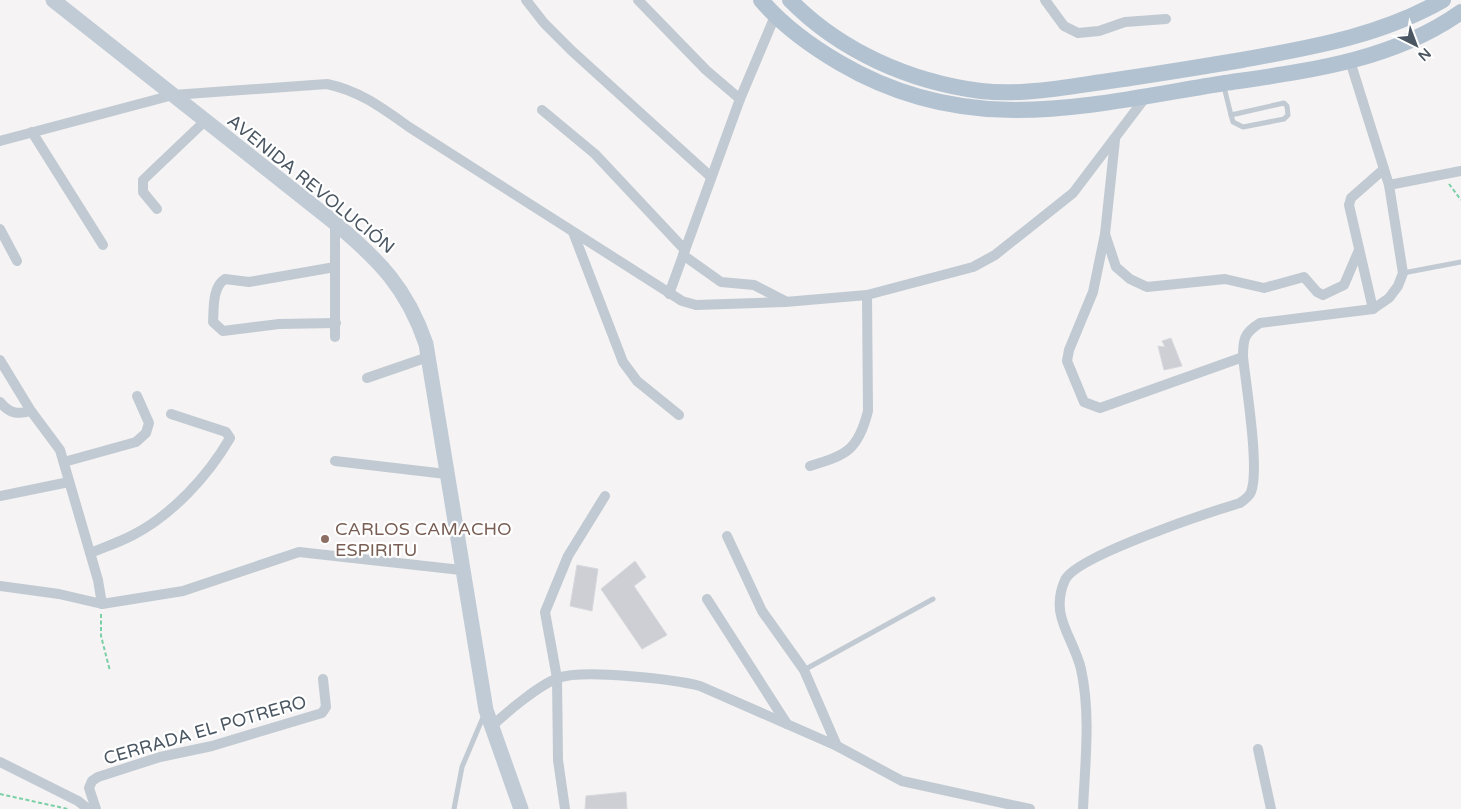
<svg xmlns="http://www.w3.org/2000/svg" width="1461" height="809" font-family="'Varela Round',sans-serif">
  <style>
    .building { fill: #cdcfd5; stroke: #d7d9de }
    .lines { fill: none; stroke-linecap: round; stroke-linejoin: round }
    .path { stroke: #7ad0a6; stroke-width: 2; stroke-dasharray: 4 2.5; stroke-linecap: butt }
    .lane { stroke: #c1cad2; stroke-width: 5 }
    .street { stroke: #c1cad2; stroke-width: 10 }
    .secondary { stroke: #c1cbd6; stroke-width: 15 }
    .primary { stroke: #b3c2d1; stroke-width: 16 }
    .education-dot { fill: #8d6e63; stroke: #fff; stroke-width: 2 }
    .labels { text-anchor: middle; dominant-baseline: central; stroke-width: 4.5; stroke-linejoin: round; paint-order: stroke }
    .street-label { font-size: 18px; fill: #4a5661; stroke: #fff }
    .education-label { font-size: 18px; fill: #785e54; stroke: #fff; text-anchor: start }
  </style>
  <rect width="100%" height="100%" fill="#f5f3f3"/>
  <!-- building -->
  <g class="building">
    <path d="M1171,338l11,28 -18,4 -6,-24 7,1 -3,-6z"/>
    <path d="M635,561l11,16 -12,9 33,49 -25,14 -41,-60z"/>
    <path d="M577,565l21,4 -6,42 -22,-5z"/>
    <path d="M626,792l1,17h-42l1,-13z"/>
  </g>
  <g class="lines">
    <!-- path -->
    <g class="path">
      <path d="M1449,184l12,16"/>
      <path d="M101,614v22l9,35"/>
      <path d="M0,794l68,15"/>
    </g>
    <!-- lane -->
    <g class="lane">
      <path d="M1224,87l7,28"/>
      <path d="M1284,103l3,3 1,9 -4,4 -41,8 -10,-5 -2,-7z"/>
      <path d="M1403,273l58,-11"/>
      <path d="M804,670l129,-71"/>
      <path d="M454,809l8,-42 22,-52"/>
    </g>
    <!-- street -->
    <g class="street">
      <path d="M526,0l18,23 28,28 139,126"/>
      <path d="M638,0l68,70 34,29"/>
      <path d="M1045,0l19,26 14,7 21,-2 26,-9 41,-3"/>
      <path d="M542,110l53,44 90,96"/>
      <path d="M32,132l71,113"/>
      <path d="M1115,140l-10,94 11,33 14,12 17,8 78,-8 39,9 40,-11 13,15 6,3 21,-10 15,-35"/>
      <path d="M0,141l173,-46 154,-11c33,7 55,24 82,43l273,174 14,4 89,-3 82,-7 106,-28 22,-12 78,-62 72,-95"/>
      <path d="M1389,185l72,-14"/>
      <path d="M157,209l-14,-17v-12l62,-59"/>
      <path d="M335,223v114"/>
      <path d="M0,229l17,32"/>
      <path d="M573,232l50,130 14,19 42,34"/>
      <path d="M1105,234l-12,58 -24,58 -2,11 17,41 16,6 143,-51c0,-18 1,-24 17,-34l113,-14 16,-11 9,-12 5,-13 -14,-88 -39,-124"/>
      <path d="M683,255l38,27 33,3 31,16"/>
      <path d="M335,267l-86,15 -24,-3c-13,8 -11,30 -12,43l10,9 56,-7 57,-1"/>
      <path d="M669,294l71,-195 35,-83"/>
      <path d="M1373,309l-24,-104 2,-7 33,-29"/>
      <path d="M0,360l31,51 29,39 38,130 4,24"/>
      <path d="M367,378l61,-21"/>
      <path d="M0,402c9,11 17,13 31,9"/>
      <path d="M335,461l111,13"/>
      <path d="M64,462l72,-20 10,-9 3,-10 -12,-27"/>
      <path d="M810,466c36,-11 48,-15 58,-55l-1,-116"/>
      <path d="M0,496l69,-14"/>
      <path d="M727,536l35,75 42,59 33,76"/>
      <path d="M90,553c15,-6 30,-11 43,-18 39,-20 75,-59 97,-97l-4,-6 -55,-18"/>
      <path d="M0,586l59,8 43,10 81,-13 116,-39 162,18"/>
      <path d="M707,599l80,125"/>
      <path d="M492,726c15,-14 47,-41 66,-48 25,-9 115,1 142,8l137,60 65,35 128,28"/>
      <path d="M1258,749l13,60"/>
      <path d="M0,762l78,39 10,8"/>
      <path d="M96,809l-7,-21 3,-7 6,-4 62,-20 52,-11 110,-33 4,-6 -3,-28"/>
      <path d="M565,809l-7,-49 -1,-82 -12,-66 23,-56 37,-60"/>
      <path d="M1083,809c2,-46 8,-94 -2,-140 -8,-33 -32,-53 -16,-89 11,-24 145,-68 175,-77 4,-3 9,-6 11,-11 9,-22 -5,-107 -8,-135"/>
    </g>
    <!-- secondary -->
    <path class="secondary" d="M53,0l282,223c44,37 72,65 91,121l60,366 35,99"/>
    <!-- primary -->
    <g class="primary">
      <path d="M761,0c22,26 50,46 79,63 129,76 248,42 385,20 82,-12 167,-22 236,-71"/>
      <path d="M790,0c50,51 120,82 191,91 44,5 90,-5 135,-11 42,-6 84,-13 126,-20 71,-13 138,-24 201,-60"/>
    </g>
  </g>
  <!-- markers -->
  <circle class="education-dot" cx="325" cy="539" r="5"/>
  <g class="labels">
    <!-- street labels -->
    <g class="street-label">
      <text transform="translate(311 184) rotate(39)">AVENIDA REVOLUCIÓN</text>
      <text transform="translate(205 730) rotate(-16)">CERRADA EL POTRERO</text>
    </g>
    <!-- education labels -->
    <g class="education-label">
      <text x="335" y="529">CARLOS CAMACHO<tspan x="335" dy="21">ESPIRITU</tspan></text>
    </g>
  </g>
  <!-- north arrow -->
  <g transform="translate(1416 45) rotate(138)" stroke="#ffffff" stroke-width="4" paint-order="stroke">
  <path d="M0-4L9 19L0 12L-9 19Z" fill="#4a5661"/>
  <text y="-8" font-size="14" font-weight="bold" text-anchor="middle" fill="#4a5661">N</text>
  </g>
</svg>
